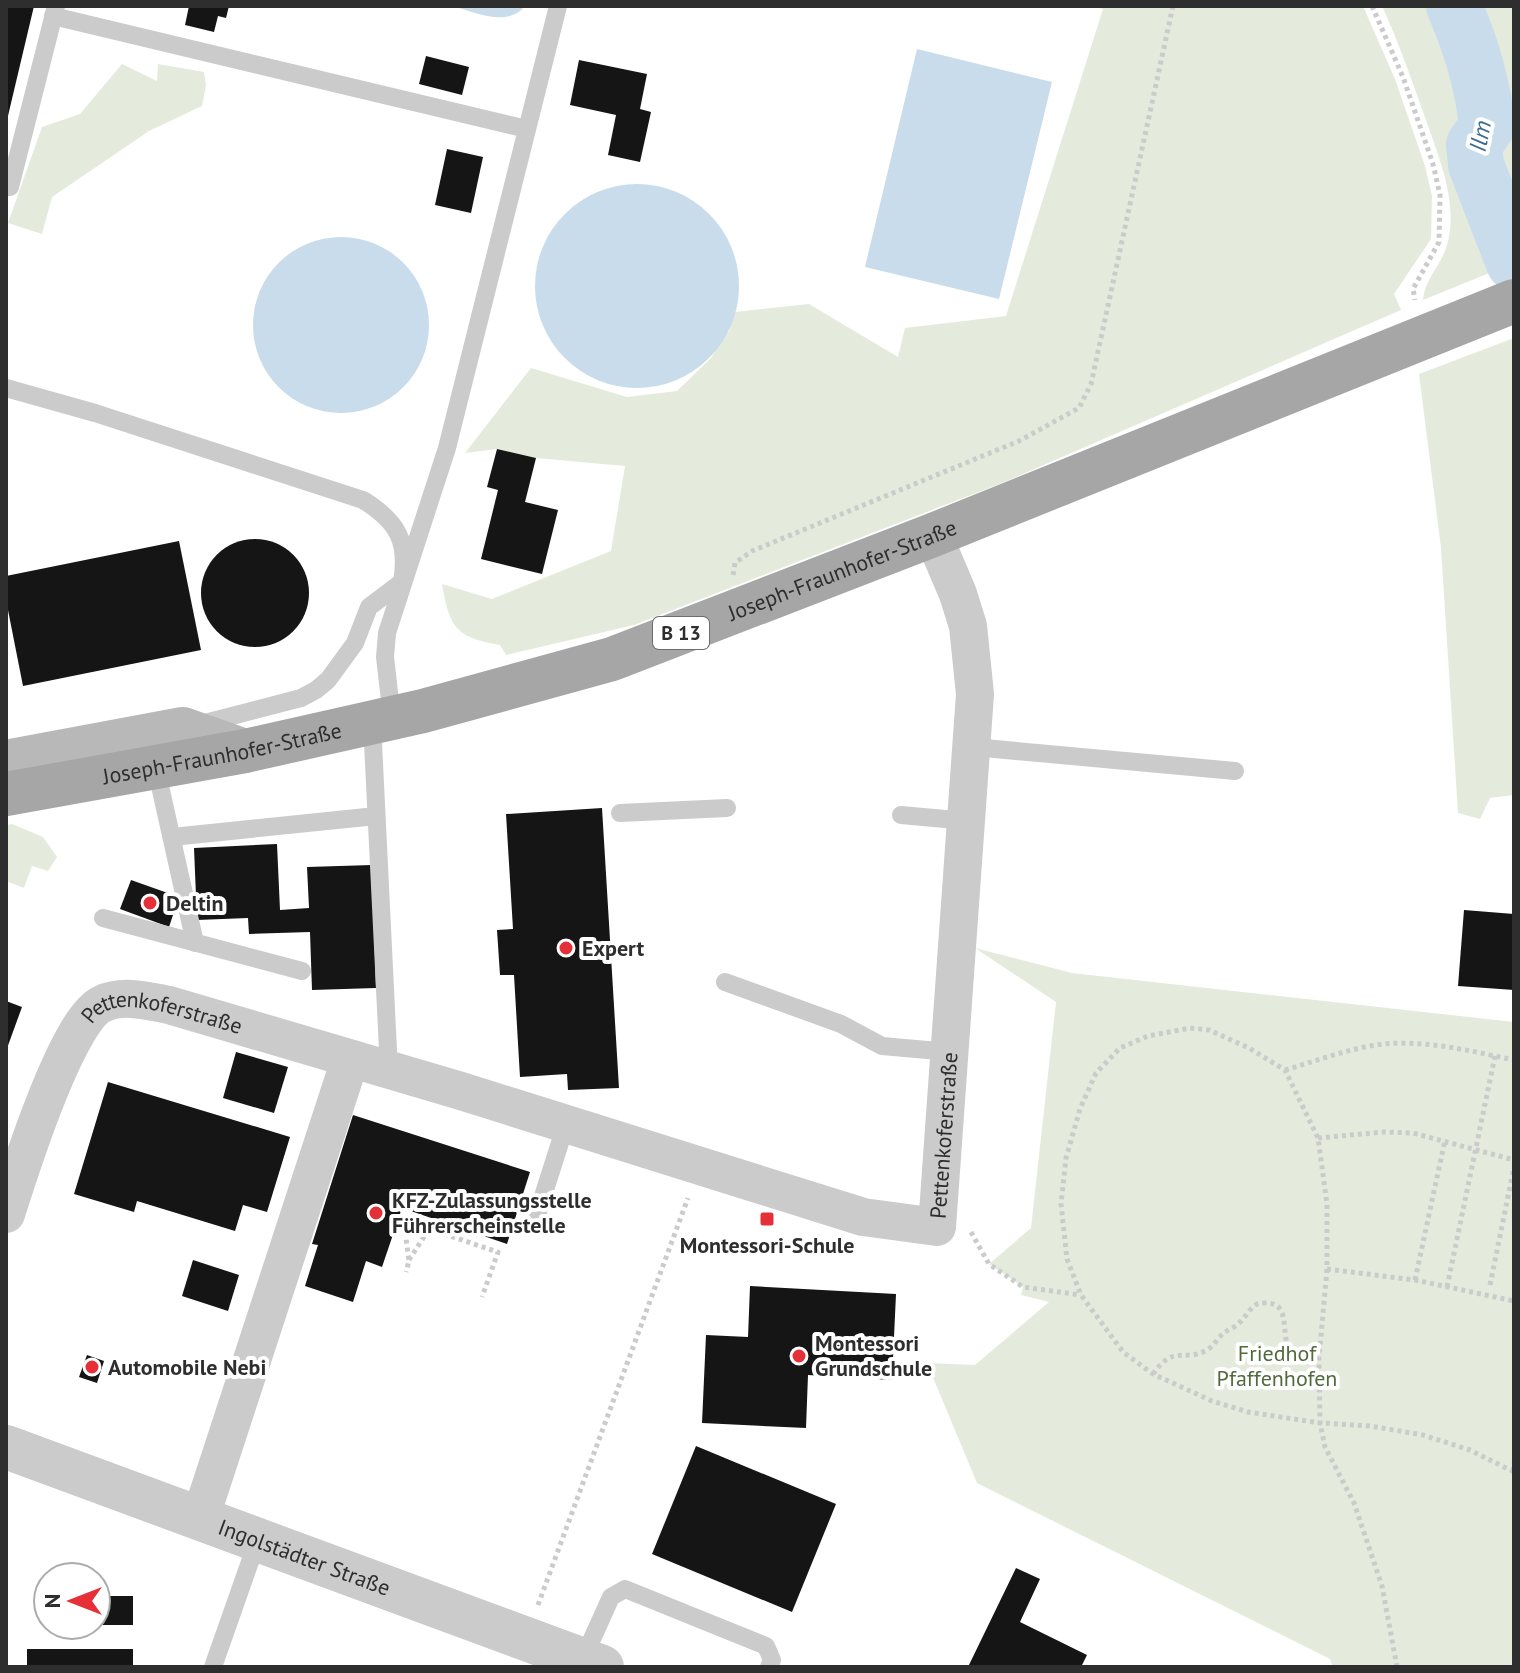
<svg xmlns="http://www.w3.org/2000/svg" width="1520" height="1673" font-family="'PT Sans',sans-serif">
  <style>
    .green { fill: #e4ebdc }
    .water { fill: #c8dceb }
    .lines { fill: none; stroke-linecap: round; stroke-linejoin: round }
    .river { stroke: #c8dceb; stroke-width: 56 }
    .building { fill: #151515 }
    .path { stroke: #cbcbcb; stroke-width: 5; stroke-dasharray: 4 4; stroke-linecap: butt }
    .service { stroke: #cbcbcb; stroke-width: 18 }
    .minor { stroke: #cbcbcb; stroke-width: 38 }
    .tertiary { stroke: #cbcbcb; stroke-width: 44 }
    .secondary { stroke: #b8b8b8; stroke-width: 44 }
    .primary { stroke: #a6a6a6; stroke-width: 44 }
    .poi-dot { fill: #e53038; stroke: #fff; stroke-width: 3 }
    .labels { text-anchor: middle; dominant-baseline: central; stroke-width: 8; stroke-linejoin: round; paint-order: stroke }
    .shield { fill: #fff; stroke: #6d6d6d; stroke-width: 2 }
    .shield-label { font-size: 20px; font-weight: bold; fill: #2e2e2e }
    .street-label { font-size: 22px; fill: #2e2e2e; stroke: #fff }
    .poi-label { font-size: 22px; font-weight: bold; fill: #2e2e2e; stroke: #fff; text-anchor: start }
    .park-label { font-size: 22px; fill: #506a3b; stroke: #fff }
    .water-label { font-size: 24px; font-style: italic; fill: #3c6d90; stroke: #fff }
  </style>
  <rect width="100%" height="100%" fill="#fff"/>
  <!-- green -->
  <g class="green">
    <path d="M1093,6h270l32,73 30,87 7,30 -1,43 -37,55 7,16 -394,171 -373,144 -128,30 -6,-10c-45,-8 -50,-17 -58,-61l50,15 119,-48 14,-85 -89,-8 -39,-9 -32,4 66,-85 96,29 50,-6 34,-33 18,-27 6,-19 74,-8 89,53 7,-29 101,-12 97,-307z"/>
    <path d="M1382,6h132v257l-91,37c2,-22 18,-34 24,-55 12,-41 -8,-87 -21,-125 -14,-39 -27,-77 -44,-114z"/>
    <path d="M122,64l35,17 1,-17 46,8 2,13 -4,21 -53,25 -97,66 -10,37 -34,-11 34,-96 38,-13z"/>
    <path d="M1514,338v457l-24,3 -10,21 -22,-6 -17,-265 -22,-174z"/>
    <path d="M12,824l31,13 14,20 -9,14 -16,-5 -8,22 -18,-7v-56z"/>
    <path d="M975,948l97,25 442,49v645h-181l-3,-8 -353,-176 -50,-120 48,2 74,-63 -28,-7 2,-8 -34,-23 42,-36 25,-226z"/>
  </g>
  <!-- water -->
  <g class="water">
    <path d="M452,6h73c-18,22 -50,6 -73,0z"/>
    <path d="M917,49l135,33 -53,217 -134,-32z"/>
    <circle cx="637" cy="286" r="102"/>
    <circle cx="341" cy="325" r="88"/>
  </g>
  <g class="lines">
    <!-- river -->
    <path class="river" d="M1454,6c17,39 29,78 33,120l-13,19 2,20 38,98"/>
  </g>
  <!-- building -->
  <g class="building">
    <path d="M6,6h28l-27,114h-1z"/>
    <path d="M189,6h40l-3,12 -8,-2 -4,16 -29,-7z"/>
    <path d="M426,56l43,11 -7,28 -43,-11z"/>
    <path d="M579,60l68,14 -7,35 11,3 -11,50 -32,-7 8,-40 -46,-10z"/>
    <path d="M447,149l36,8 -12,56 -36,-8z"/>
    <path d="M497,449l39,9 -11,44 33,8 -16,64 -61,-15 17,-69 -11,-3z"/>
    <circle cx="255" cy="593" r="54"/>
    <path d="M179,541l22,109 -178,36 -17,-86v-24z"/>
    <path d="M602,808l17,280 -51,2 -1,-16 -47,3 -6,-102h-14l-3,-45 16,-1 -7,-115z"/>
    <path d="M277,844l3,66 29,-2 -2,-41 65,-2 4,123 -64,2 -2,-58 -61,2 -1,-16 -51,2 -3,-72z"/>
    <path d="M131,880l48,17 -10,30 -49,-18z"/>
    <path d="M1464,910l50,4v76l-56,-4z"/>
    <path d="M6,1001l16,6 -16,44z"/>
    <path d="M236,1052l52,15 -14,46 -51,-15z"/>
    <path d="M108,1082l182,55 -23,75 -24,-7 -8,26 -98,-30 -3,11 -60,-18z"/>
    <path d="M353,1115l177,57 -23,72 -105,-36 -20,59 -16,-6 -13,41 -48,-16 13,-41 -6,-1z"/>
    <path d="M193,1260l46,15 -11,36 -46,-15z"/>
    <path d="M750,1286l146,8 -4,86 -84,-5 -2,53 -104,-5 4,-88 42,2z"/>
    <path d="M87,1355l17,6 -7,22 -18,-6z"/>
    <path d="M696,1446l140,58 -44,108 -140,-58z"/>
    <path d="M1016,1568l24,11 -20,43 67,33 -6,12h-113z"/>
    <rect x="96" y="1596" width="37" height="29"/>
    <rect x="27" y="1649" width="106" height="18"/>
  </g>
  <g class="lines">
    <!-- path -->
    <g class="path">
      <path d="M1372,6l31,71 30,87 7,31 -1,47 -26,47 2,11"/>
      <path d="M733,575l2,-12 17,-12 267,-110 60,-33 12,-24 82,-378"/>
      <path d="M1285,1070c31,-9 65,-22 98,-26 44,-4 88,7 131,16"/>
      <path d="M1318,1138l66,-6 29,1 101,27"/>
      <path d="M402,1208l7,53 -3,11"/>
      <path d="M971,1232l18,32 34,23 58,8"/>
      <path d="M405,1234l24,-5 69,23 -16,45"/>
      <path d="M409,1260l20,-31"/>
      <path d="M1327,1269l88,11 99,21"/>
      <path d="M1415,1280l30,-140"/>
      <path d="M1490,1285l24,-118"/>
      <path d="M1447,1287l48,-231"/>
      <path d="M1153,1374c22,-31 31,-11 54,-24 7,-4 11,-13 18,-18 5,-3 11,-5 15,-10 8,-7 11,-19 23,-19 34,-2 12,39 32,51 6,5 16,4 24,4"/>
      <path d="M1513,1471l1,-9"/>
      <path d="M538,1605l150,-407"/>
      <path d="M1397,1667l-15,-81 -28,-83 -29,-56 -5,-24 -1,-65 8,-89v-65l-9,-66 -33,-68 -36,-22 -40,-18 -19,-2 -42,8 -28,12 -24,25 -16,36 -14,49 -5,46 6,55 14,36 42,57 30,22 59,27 36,11 72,11 50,3 53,9 47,15 44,22"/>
    </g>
    <!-- service -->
    <g class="service">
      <path d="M53,16l474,113"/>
      <path d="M6,187h4l46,-181"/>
      <path d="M6,388l89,25 268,87c34,21 46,41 39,82l-33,25 -14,36 -27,37 -12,10 -15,8 -104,27"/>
      <path d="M392,718l-7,-61 2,-24 60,-185 111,-442"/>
      <path d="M372,722l17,349"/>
      <path d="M973,747l262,24"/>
      <path d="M156,768l39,175"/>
      <path d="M620,813l107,-5"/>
      <path d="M901,815l66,6"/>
      <path d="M172,837l204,-21"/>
      <path d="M103,918l199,53"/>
      <path d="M725,982l116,42 41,22 68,6"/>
      <path d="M537,1215l29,-91"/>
      <path d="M583,1659l28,-62 14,-8 141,57 6,14 -3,7"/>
      <path d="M213,1667l45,-128"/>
    </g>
    <!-- minor -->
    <g class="minor">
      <path id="s1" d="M6,1214c13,-41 61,-194 96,-210 21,-10 46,-3 67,1l292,86 402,126 74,10 38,-533 -7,-68 -10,-32 -25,-59"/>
      <path d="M200,1519l150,-459"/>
    </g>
    <!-- tertiary -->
    <path class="tertiary" id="s2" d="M6,1447l596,220"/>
    <!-- secondary -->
    <path class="secondary" d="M6,762l177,-33 62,22"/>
    <!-- primary -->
    <path class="primary" id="s3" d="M6,794l239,-43 178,-40 189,-52 321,-124 581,-234"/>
  </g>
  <!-- markers -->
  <g class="poi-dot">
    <circle cx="150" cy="903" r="8"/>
    <circle cx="566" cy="948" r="8"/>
    <circle cx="376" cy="1213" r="8"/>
    <rect x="759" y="1211" width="16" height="16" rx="4"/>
    <circle cx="799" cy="1356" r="8"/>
    <circle cx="92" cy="1367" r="8"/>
  </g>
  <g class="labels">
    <!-- shield labels -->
    <rect class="shield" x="653" y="617" width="56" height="32" rx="6"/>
    <g class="shield-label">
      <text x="681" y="633">B 13</text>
    </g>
    <!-- street labels -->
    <g class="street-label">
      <text stroke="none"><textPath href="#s3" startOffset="868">Joseph-Fraunhofer-Straße</textPath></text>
      <text stroke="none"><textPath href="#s3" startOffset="220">Joseph-Fraunhofer-Straße</textPath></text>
      <text stroke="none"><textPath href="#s1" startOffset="294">Pettenkoferstraße</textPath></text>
      <text stroke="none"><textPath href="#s1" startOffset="1194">Pettenkoferstraße</textPath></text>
      <text stroke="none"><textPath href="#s2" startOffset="318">Ingolstädter Straße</textPath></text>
    </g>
    <!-- poi labels -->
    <g class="poi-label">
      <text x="166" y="903">Deltin</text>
      <text x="582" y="948">Expert</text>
      <text x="392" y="1200">KFZ-Zulassungsstelle<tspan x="392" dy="25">Führerscheinstelle</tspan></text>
      <text x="767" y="1245" text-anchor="middle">Montessori-Schule</text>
      <text x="815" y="1343">Montessori<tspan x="815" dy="25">Grundschule</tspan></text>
      <text x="108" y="1367">Automobile Nebi</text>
    </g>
    <!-- park labels -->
    <g class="park-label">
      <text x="1277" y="1353">Friedhof<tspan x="1277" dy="25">Pfaffenhofen</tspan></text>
    </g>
    <!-- water labels -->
    <g class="water-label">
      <text transform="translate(1480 136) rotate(-79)">Ilm</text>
    </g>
  </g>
  <!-- border -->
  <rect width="1520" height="1673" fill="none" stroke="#2e2e2e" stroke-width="16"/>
  <!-- north arrow -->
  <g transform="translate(72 1601) rotate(270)"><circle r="38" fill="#ffffff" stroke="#ababab" stroke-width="2"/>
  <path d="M0-6L14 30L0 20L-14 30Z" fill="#e53038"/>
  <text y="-12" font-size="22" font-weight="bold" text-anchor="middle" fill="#2e2e2e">N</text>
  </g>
</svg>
